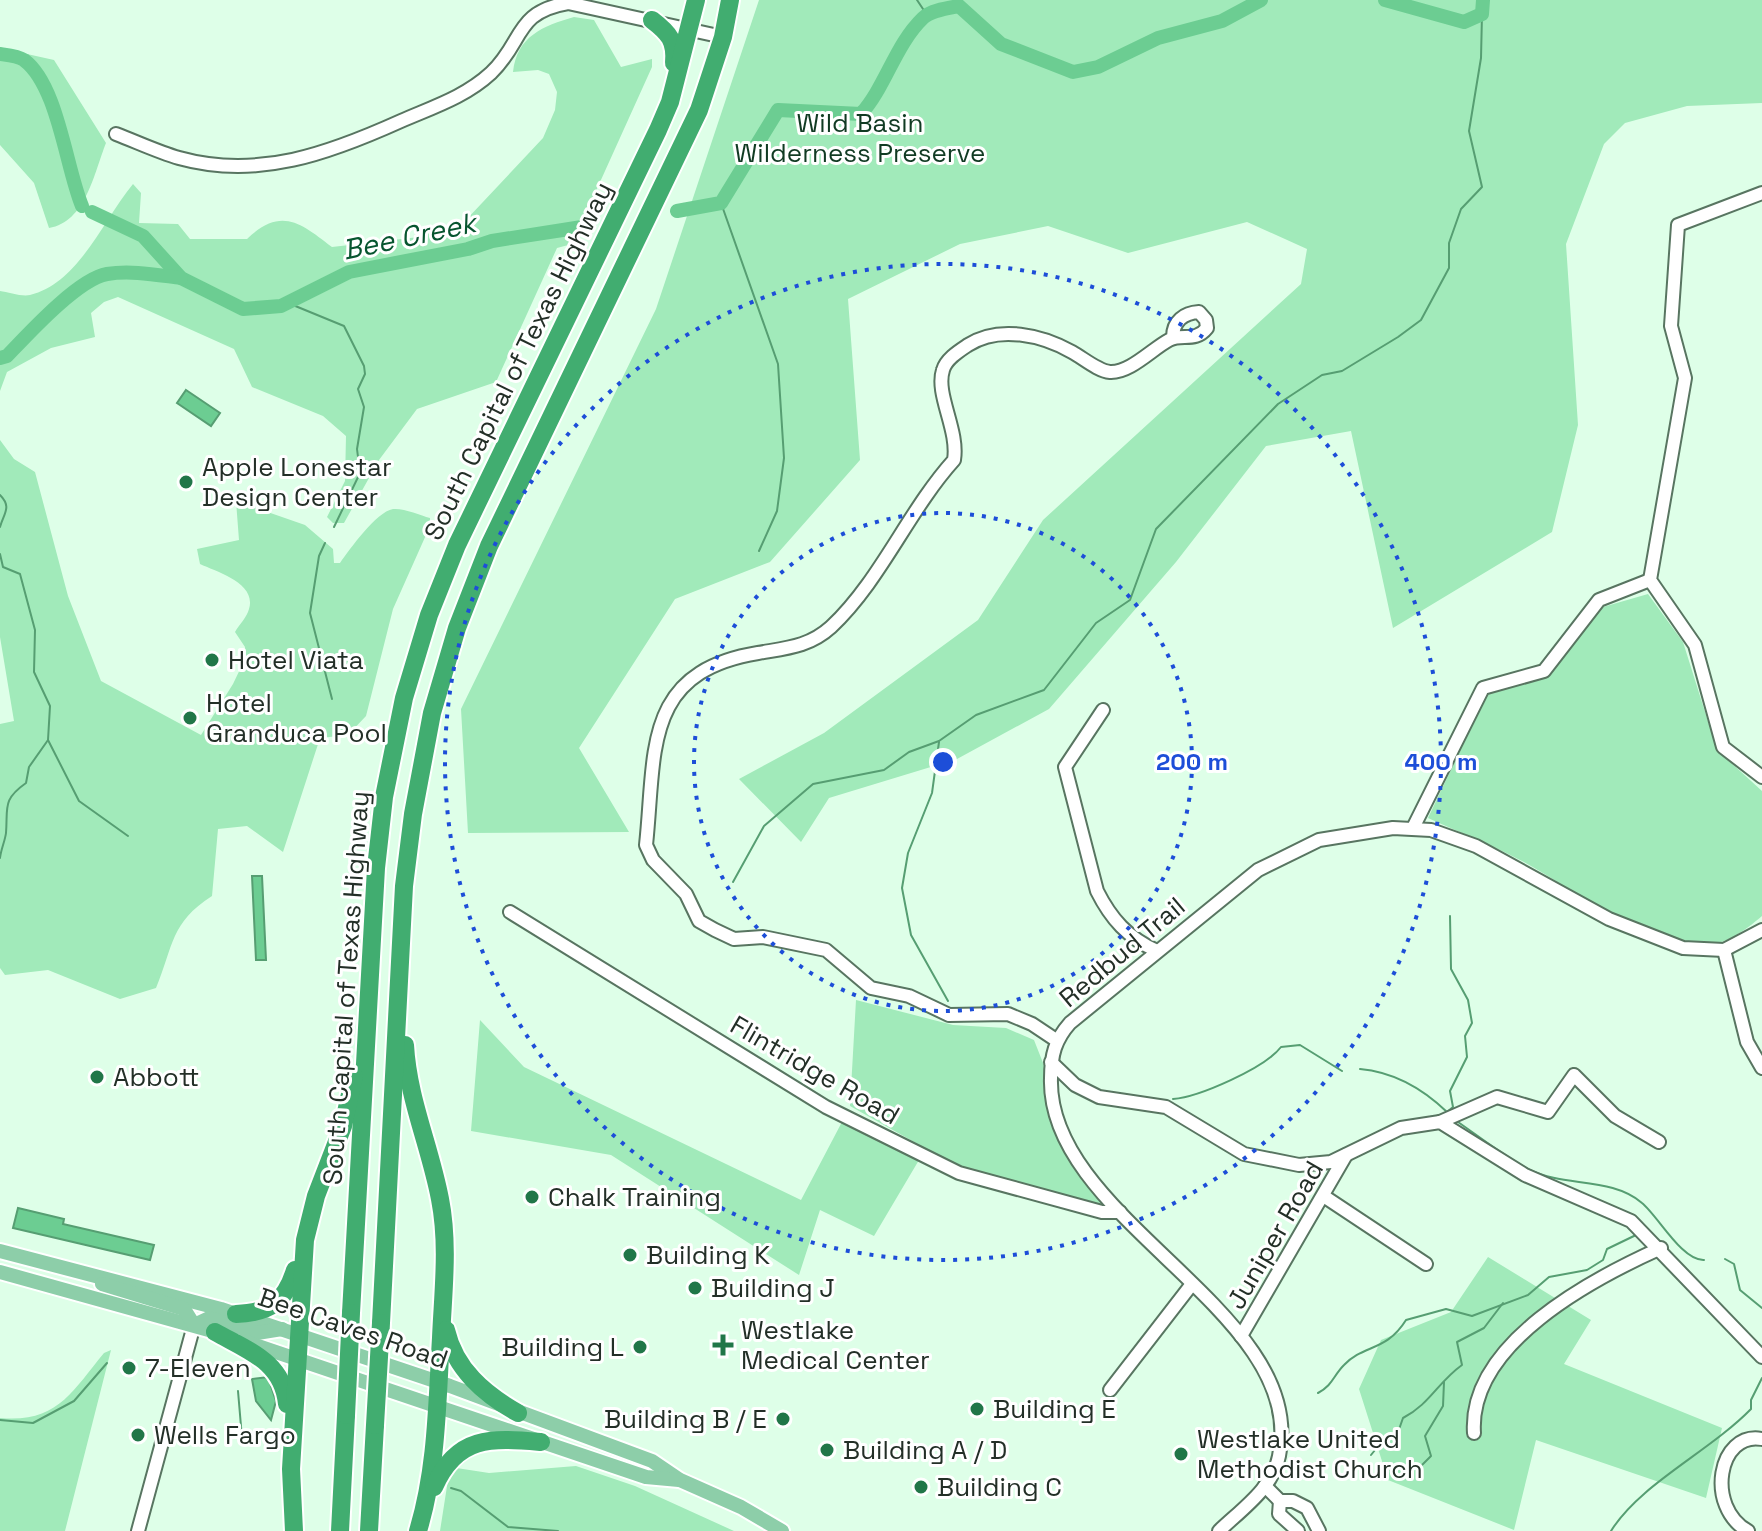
<svg xmlns="http://www.w3.org/2000/svg" width="1762" height="1531" font-family="'Space Grotesk',sans-serif">
  <style>
    .green { fill: #a1eaba }
    .water { fill: #6ccd92; stroke: #569e72; stroke-width: 2 }
    .lines { fill: none; stroke-linecap: round; stroke-linejoin: round }
    .stream { stroke: #569e72; stroke-width: 2 }
    .river { stroke: #6ccd92; stroke-width: 14 }
    .minor-casing { stroke: #587561; stroke-width: 16 }
    .major-casing { stroke: #fff; stroke-width: 18 }
    .highway-casing { stroke: #fff; stroke-width: 22 }
    .minor { stroke: #fff; stroke-width: 12 }
    .major { stroke: #8dcea9; stroke-width: 14 }
    .highway { stroke: #41ad70; stroke-width: 18 }
    .highway-bridge-casing { stroke: #fff; stroke-width: 22; stroke-linecap: butt }
    .highway-bridge { stroke: #41ad70; stroke-width: 18 }
    .ring { fill: none; stroke: #1d4ed8; stroke-width: 4; stroke-dasharray: 4 8 }
    .poi-dot { fill: #217648; stroke: #fff; stroke-width: 3 }
    .labels { text-anchor: middle; dominant-baseline: central; stroke-width: 6; stroke-linejoin: round; paint-order: stroke }
    .park-label { font-size: 26px; fill: #113b23; stroke: #fff }
    .street-label { font-size: 26px; fill: #232f27; stroke: #fff }
    .poi-label { font-size: 26px; fill: #232f27; stroke: #fff; text-anchor: start }
    .water-label { font-size: 28px; font-style: italic; fill: #07552f; stroke: #fff }
    .centre { fill: #1d4ed8; stroke: #fff; stroke-width: 4 }
    .ring-label { font-size: 24px; text-anchor: middle; font-weight: bold; fill: #1d4ed8; stroke: #fff; stroke-width: 6; stroke-linejoin: round; paint-order: stroke }
  </style>
  <rect width="100%" height="100%" fill="#deffe8"/>
  <!-- green -->
  <g class="green">
    <path d="M759,0h1003v103l-75,3 -62,17 -21,21 -38,100 12,181 -26,107 -159,96 -42,-197 -85,15 -90,116 -127,147 -92,50 -128,39 -28,44 -62,-63 85,-46 154,-113 65,-100 258,-236 6,-35 -60,-27 -119,31 -80,-27 -88,18 -112,55 12,161 -90,102 -95,37 -96,149 50,84 -161,1 -7,-124 195,-400z"/>
    <path d="M574,17l20,3 27,47 31,-8v8l-80,177 -15,4 -61,134 -79,27 -38,51 -35,63h-11l-6,-6 18,-36 1,-45 -23,-20 -71,-29 -18,-38 -116,-52 -14,5 -13,11 4,24 -44,11 -44,24 -7,19v-100c8,1 22,6 30,4 49,-12 73,-75 103,-111l8,9 -2,30 39,1 12,15h57c34,-33 54,-16 85,8l87,-10 47,-17 77,-82 12,-28 2,-18 -8,-18 -11,-4 -25,2c4,-36 30,-46 61,-55z"/>
    <path d="M0,48l54,12 52,83c-12,30 -20,79 -57,85l-15,-45 -34,-38z"/>
    <path d="M0,440l14,19 21,13 33,124 33,85 100,54 32,-51 11,-23 1,-14 -10,-15c4,-7 12,-15 14,-23 8,-26 -32,-37 -49,-45l-3,-15 42,-9 -3,-39 69,24 28,24 1,14h6c10,-14 36,-51 53,-54 11,-1 27,6 37,9v8l-37,83 -27,107 -18,19 -28,3 -37,114 -36,-26 -29,3 -6,67c-42,27 -38,49 -56,92l-36,11 -72,-29 -43,5 -5,-7v-244l14,-3 -14,-84z"/>
    <path d="M1648,594l35,48 34,108 45,41v125c-17,14 -35,29 -59,29 -66,-1 -125,-54 -181,-84 -30,-16 -63,-29 -94,-43l59,-124 61,-21 55,-66z"/>
    <path d="M856,1000l97,25 53,3 28,12 11,28 4,45 12,26 43,60v6l-28,-4 -119,-35 -107,-60z"/>
    <path d="M480,1020l44,47 277,133 42,-80 76,40 -45,76 -54,-26 -21,65 -188,-120 -140,-24z"/>
    <path d="M1488,1257l103,63 -27,44 158,64 -16,70 -170,-58 -22,90 -126,-50 -29,-91 22,-49 70,-28z"/>
    <path d="M111,1350l-46,181h-65v-113c57,5 71,-25 104,-65z"/>
    <path d="M576,1466l59,20 99,45h-294l10,-64 39,6z"/>
  </g>
  <!-- water -->
  <g class="water">
    <path d="M186,390l34,23 -9,13 -34,-23z"/>
    <path d="M252,876h10l4,84h-10z"/>
    <path d="M18,1208l46,11 -1,5 91,21 -4,15 -137,-32z"/>
    <path d="M268,1377l8,24 -5,19 -15,-19 -4,-22z"/>
  </g>
  <g class="lines">
    <!-- stream -->
    <g class="stream">
      <path d="M917,0l10,15"/>
      <path d="M721,203l57,161 6,94 -7,53 -18,40"/>
      <path d="M288,303l56,23 20,40 1,8 -7,15 6,18 -7,42 3,24 -26,54"/>
      <path d="M0,361l7,-5"/>
      <path d="M0,495c12,12 4,18 0,32"/>
      <path d="M325,543l-6,13 -9,57 22,86"/>
      <path d="M0,554l3,13 17,7 15,56 -1,42 16,34 -2,34 31,61 49,35"/>
      <path d="M939,742l-7,51 -24,60 -6,35 9,47 37,66"/>
      <path d="M0,858c1,-9 5,-17 6,-25 2,-26 -4,-33 20,-50l3,-16 19,-27"/>
      <path d="M733,882l31,-56 49,-42 71,-14 25,-18 30,-11 37,-26 68,-25 52,-67 34,-23 26,-71 122,-125 44,-29 20,-4 56,-34 23,-17 28,-52v-25l12,-34 21,-22 -13,-56 12,-73 1,-44"/>
      <path d="M1360,1069c34,3 63,20 87,43l6,-5 -3,-16 17,-34 -2,-21 7,-13 -4,-23 -17,-31 -1,-53"/>
      <path d="M1173,1099c26,-2 92,-31 108,-52l19,-2 42,26"/>
      <path d="M1458,1122c23,16 47,35 72,48 34,17 82,7 112,33 16,13 40,58 62,57"/>
      <path d="M1725,1259l9,5 6,26 22,18"/>
      <path d="M238,1391l4,47 9,6"/>
      <path d="M1318,1393c15,-8 15,-17 26,-28 20,-21 42,-13 62,-45l40,-11 26,7 56,-21 21,-18 38,-7 16,-10 4,-11 29,-14"/>
      <path d="M0,1420l33,3 41,-22 33,-38"/>
      <path d="M1371,1455l12,-15 14,-5 6,-17c27,-14 35,-36 59,-53l-5,-23 27,-14 19,-25"/>
      <path d="M1417,1470l14,-14 -6,-20 18,-30 1,-24"/>
      <path d="M451,1488l10,3 47,36 50,4"/>
      <path d="M1611,1531c29,-47 98,-79 140,-122v-9l11,-22"/>
    </g>
    <!-- river -->
    <g class="river">
      <path d="M1385,0l79,22 18,-8 1,-14"/>
      <path d="M0,54c7,1 18,2 24,6 34,25 42,108 58,146"/>
      <path d="M677,211l44,-8 57,-93 83,4c25,-28 34,-69 62,-96 8,-8 25,-10 36,-12l42,38 72,28 25,-5 60,-29 64,-17 39,-21"/>
      <path d="M92,212l51,24 38,42 62,31 38,-3 68,-34 119,-23 24,-8 90,-14"/>
      <path d="M0,358l7,-2c21,-22 71,-77 100,-82 24,-4 50,1 74,4"/>
    </g>
    <!-- minor casing -->
    <g class="minor-casing">
      <g id="minor">
        <path d="M116,134c21,8 42,18 63,24 79,22 151,-5 222,-37 32,-14 64,-24 90,-48 33,-31 23,-61 77,-70l155,34"/>
        <path d="M1762,193l-84,32 -7,101 14,52 -35,202 45,65 28,102 39,30"/>
        <path d="M1103,710l-38,57 32,124c14,28 31,47 60,60"/>
        <path d="M1413,828l70,-140 61,-17 55,-71 51,-20"/>
        <path d="M510,912l316,195 133,66 143,39h18"/>
        <path d="M1724,950l23,92 15,26"/>
        <path d="M1056,1040l-24,-16 -24,-10 -59,1 -40,-19 -38,-8 -45,-38 -63,-13 -29,2 -19,-9 -16,-9 -13,-27 -33,-34 -7,-15c10,-93 -4,-173 112,-192 28,-5 51,-6 73,-26 50,-47 77,-116 123,-167 5,-30 -19,-66 -11,-90 3,-11 16,-19 25,-25 31,-20 74,-10 104,7 11,6 26,19 38,20 20,1 42,-23 59,-32 13,-7 26,3 38,-12l-1,-8 -7,-8c-15,1 -26,9 -26,25"/>
        <path d="M1051,1062l24,23 24,12 67,10 78,47 55,11 32,-3 70,-34 39,-6 85,53 106,46 131,136"/>
        <path d="M1440,1122l57,-25 51,15 26,-37 41,41 44,26"/>
        <path d="M1325,1197l101,67"/>
        <path d="M1241,1336l105,-181"/>
        <path d="M1110,1390l82,-106"/>
        <path d="M1474,1433c-6,-89 118,-154 187,-185"/>
        <path d="M1265,1486l15,15h13l14,7 12,23"/>
        <path d="M1280,1501l-1,13 19,17"/>
        <path d="M138,1531l56,-206"/>
        <path d="M1219,1531c23,-22 54,-43 60,-75 31,-144 -233,-236 -228,-378 0,-23 4,-38 19,-55l188,-153 61,-30 74,-12 38,2 45,16 133,73 74,29 41,2 38,-20"/>
        <path d="M1748,1531c-43,-24 -30,-100 14,-92"/>
      </g>
    </g>
    <!-- major casing -->
    <g class="major-casing">
      <g id="major">
        <path d="M0,1251l221,58 229,77 202,75 28,19 61,27 41,24"/>
        <path d="M0,1272l223,62"/>
        <path d="M102,1284l82,25 10,16 15,-7 48,15 25,-4"/>
        <path d="M243,1341l403,136 33,3"/>
      </g>
    </g>
    <!-- highway casing -->
    <g class="highway-casing">
      <g id="highway">
        <path d="M652,20c17,13 24,21 22,43"/>
        <path d="M405,1045c3,54 25,101 35,154 9,46 3,93 1,139 -4,66 -4,130 -23,193"/>
        <path d="M351,1313l25,-445 8,-71 20,-99 25,-83 28,-70 201,-415 12,-28 26,-102"/>
        <path d="M236,1314c34,-1 49,-12 59,-44"/>
        <path d="M381,1323l23,-437 9,-72 19,-101 25,-85 32,-82 210,-436 24,-73 7,-37"/>
        <path d="M446,1330c9,39 38,64 72,83"/>
        <path d="M215,1332c34,19 68,30 72,72"/>
        <path d="M434,1487c23,-52 57,-49 107,-45"/>
        <path d="M294,1531l-3,-62 14,-229 11,-44 27,-70 11,-50"/>
        <path d="M340,1531l6,-116"/>
        <path d="M369,1531l6,-106"/>
      </g>
    </g>
    <!-- minor -->
    <use href="#minor" class="minor"/>
    <!-- major -->
    <use href="#major" class="major"/>
    <!-- highway -->
    <use href="#highway" class="highway"/>
    <!-- highway-bridge casing -->
    <g class="highway-bridge-casing">
      <g id="highway-bridge">
        <path d="M346,1415l5,-102"/>
        <path d="M375,1425l6,-102"/>
      </g>
    </g>
    <!-- highway-bridge -->
    <use href="#highway-bridge" class="highway-bridge"/>
  </g>
  <!-- distance rings -->
  <g class="ring">
    <circle cx="943" cy="762" r="249"/>
    <circle cx="943" cy="762" r="498"/>
  </g>
  <!-- markers -->
  <g class="poi-dot">
    <circle cx="186" cy="482" r="8"/>
    <circle cx="212" cy="660" r="8"/>
    <circle cx="190" cy="718" r="8"/>
    <circle cx="97" cy="1077" r="8"/>
    <circle cx="532" cy="1197" r="8"/>
    <circle cx="630" cy="1255" r="8"/>
    <circle cx="695" cy="1288" r="8"/>
    <path d="M719 1333h8v8h8v8h-8v8h-8v-8h-8v-8h8z"/>
    <circle cx="640" cy="1347" r="8"/>
    <circle cx="129" cy="1368" r="8"/>
    <circle cx="977" cy="1409" r="8"/>
    <circle cx="783" cy="1419" r="8"/>
    <circle cx="138" cy="1435" r="8"/>
    <circle cx="827" cy="1450" r="8"/>
    <circle cx="1181" cy="1454" r="8"/>
    <circle cx="921" cy="1487" r="8"/>
  </g>
  <g class="labels">
    <!-- park labels -->
    <g class="park-label">
      <text x="860" y="123">Wild Basin<tspan x="860" dy="30">Wilderness Preserve</tspan></text>
    </g>
    <!-- street labels -->
    <g class="street-label">
      <text transform="translate(518 361) rotate(-64)">South Capital of Texas Highway</text>
      <text transform="translate(1122 952) rotate(-40)">Redbud Trail</text>
      <text transform="translate(346 988) rotate(-86)">South Capital of Texas Highway</text>
      <text transform="translate(815 1070) rotate(30)">Flintridge Road</text>
      <text transform="translate(1275 1235) rotate(-60)">Juniper Road</text>
      <text transform="translate(353 1328) rotate(19)">Bee Caves Road</text>
    </g>
    <!-- poi labels -->
    <g class="poi-label">
      <text x="202" y="467">Apple Lonestar<tspan x="202" dy="30">Design Center</tspan></text>
      <text x="228" y="660">Hotel Viata</text>
      <text x="206" y="703">Hotel<tspan x="206" dy="30">Granduca Pool</tspan></text>
      <text x="113" y="1077">Abbott</text>
      <text x="548" y="1197">Chalk Training</text>
      <text x="646" y="1255">Building K</text>
      <text x="711" y="1288">Building J</text>
      <text x="741" y="1330">Westlake<tspan x="741" dy="30">Medical Center</tspan></text>
      <text x="624" y="1347" text-anchor="end">Building L</text>
      <text x="145" y="1368">7-Eleven</text>
      <text x="993" y="1409">Building E</text>
      <text x="767" y="1419" text-anchor="end">Building B / E</text>
      <text x="154" y="1435">Wells Fargo</text>
      <text x="1197" y="1439">Westlake United<tspan x="1197" dy="30">Methodist Church</tspan></text>
      <text x="843" y="1450">Building A / D</text>
      <text x="937" y="1487">Building C</text>
    </g>
    <!-- water labels -->
    <g class="water-label">
      <text transform="translate(409 236) rotate(-12)">Bee Creek</text>
    </g>
  </g>
  <circle cx="943" cy="762" r="12" class="centre"/>
  <g class="ring-label">
    <text x="1192" y="770">200 m</text>
    <text x="1441" y="770">400 m</text>
  </g>
</svg>
